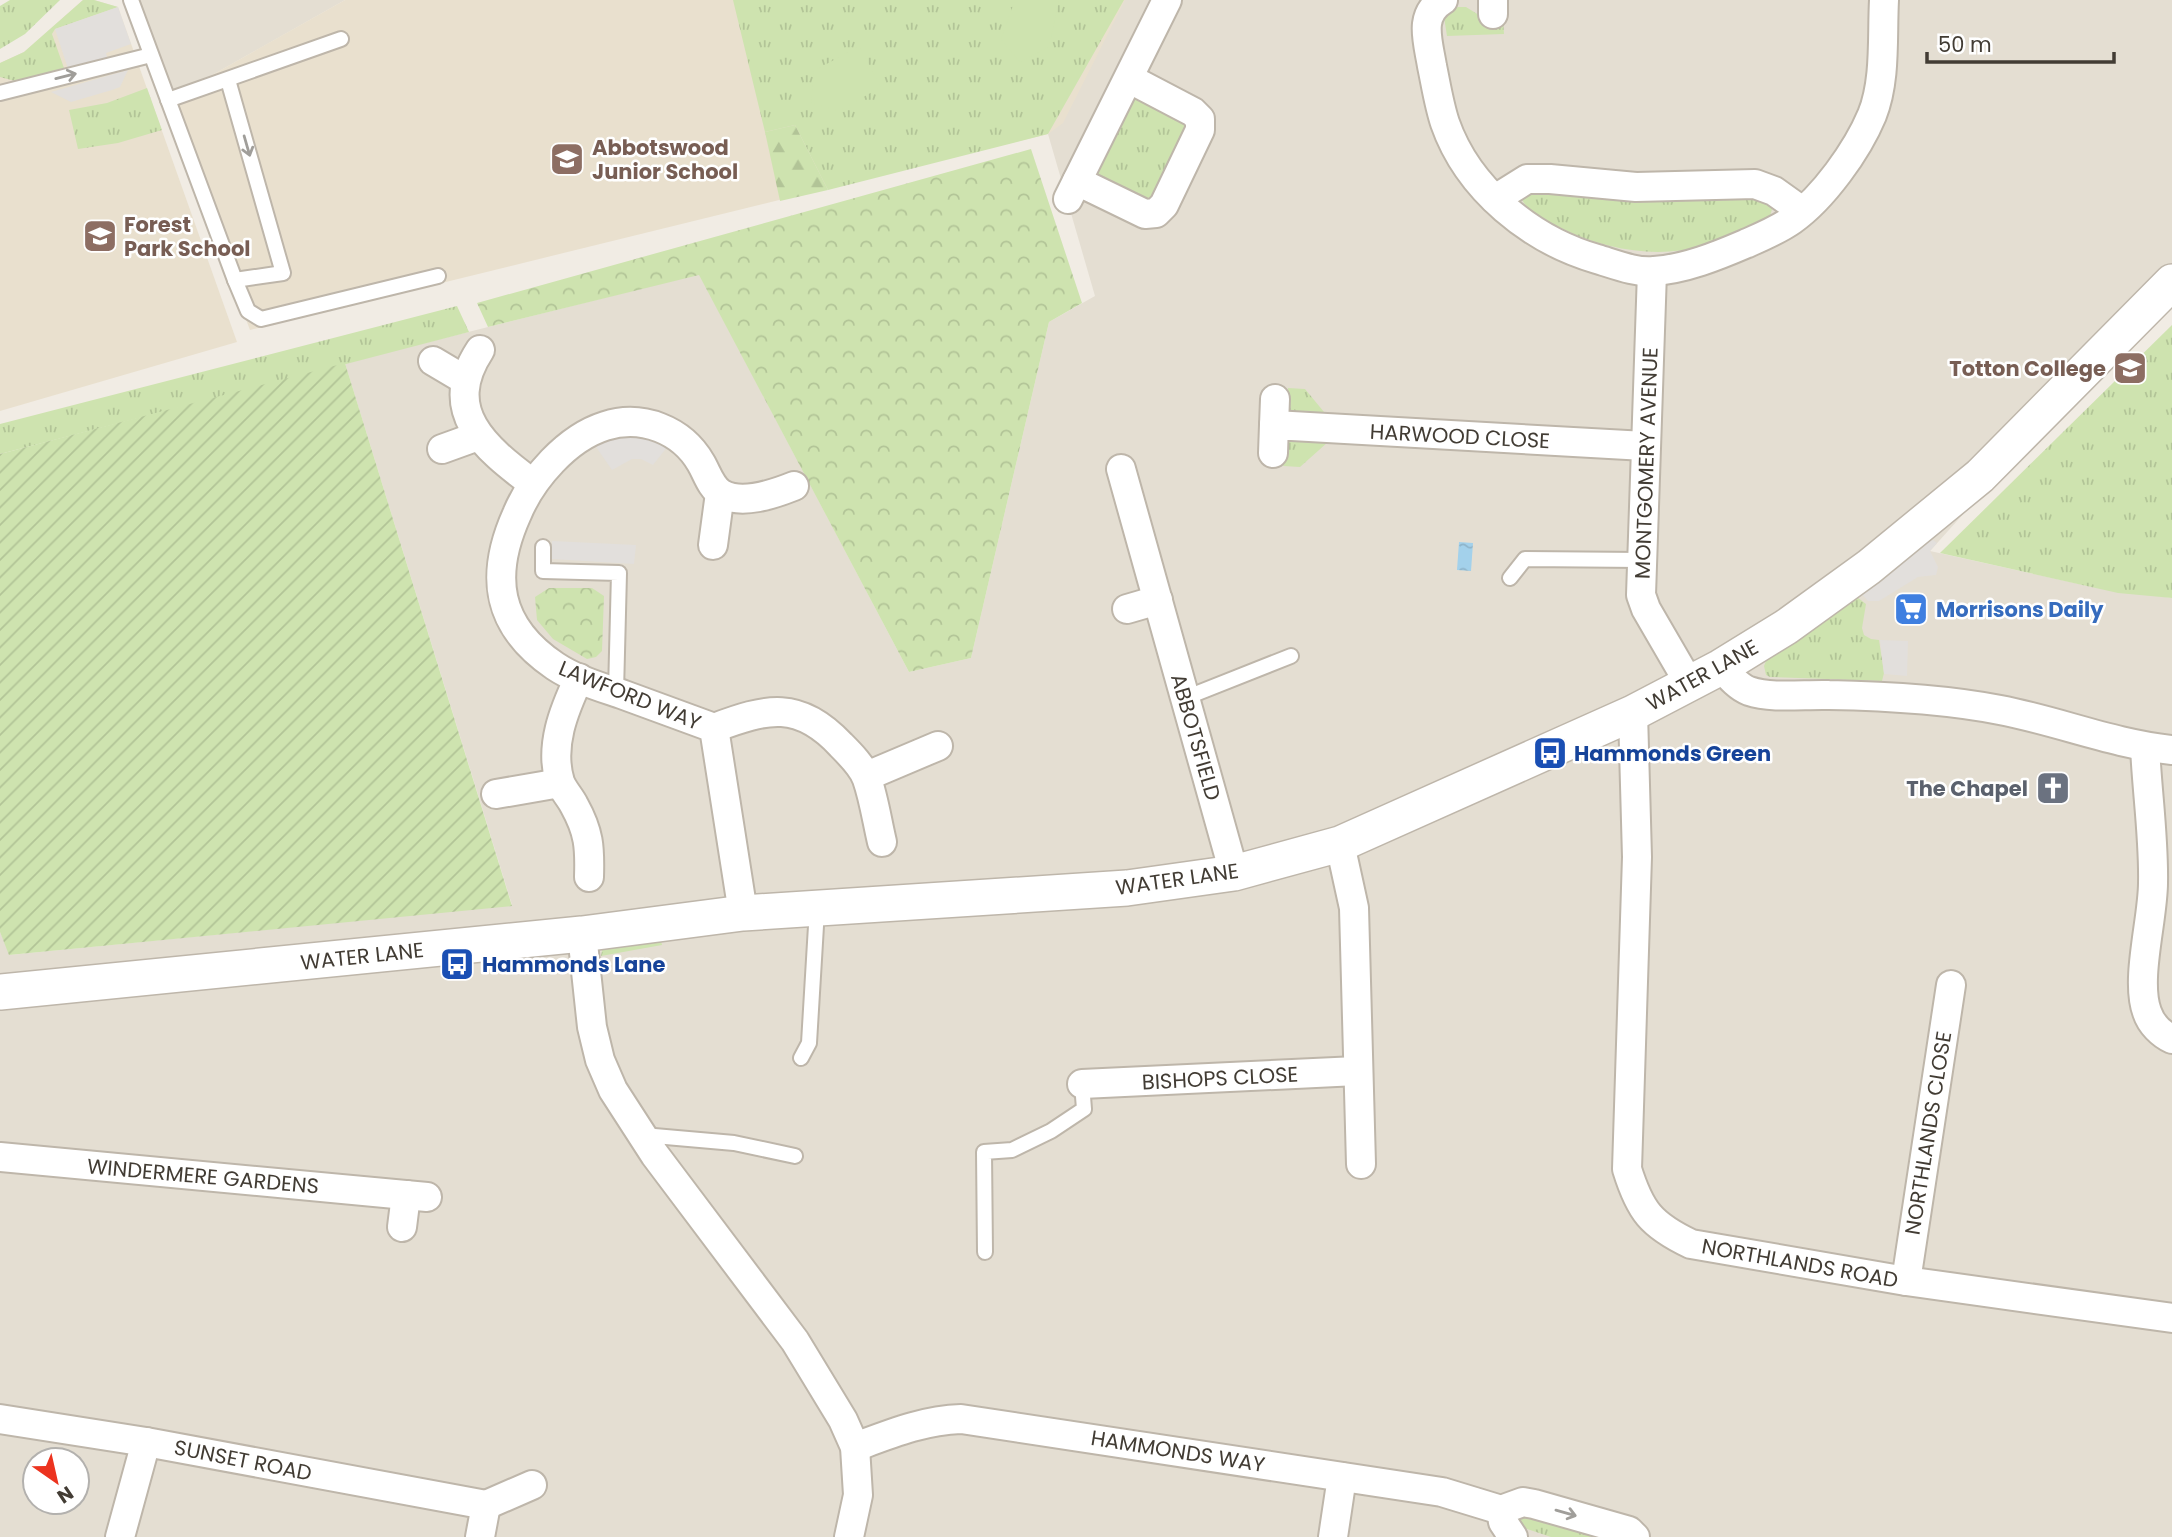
<svg xmlns="http://www.w3.org/2000/svg" width="2172" height="1537" font-family="Poppins,sans-serif">
  <style>
    .residential { fill: #e4ded2; fill-rule: evenodd }
    .education { fill: #e9e0ce }
    .grass { fill: url(#grass-tufts) }
    .forest { fill: url(#forest-firs) }
    .park { fill: url(#park-crowns) }
    .garden { fill: url(#garden-furrows) }
    .pitch { fill: #cee3af }
    .parking { fill: #e2dfdc }
    .water { fill: url(#water-ripples) }
    .lines { fill: none; stroke-linecap: round; stroke-linejoin: round }
    .service-casing { stroke: #beb6aa; stroke-width: 18 }
    .minor-casing { stroke: #beb6aa; stroke-width: 32 }
    .tertiary-casing { stroke: #beb6aa; stroke-width: 38 }
    .service { stroke: #fff; stroke-width: 14 }
    .minor { stroke: #fff; stroke-width: 28 }
    .tertiary { stroke: #fff; stroke-width: 35 }
    .oneway { stroke: #a09e9a }
    .labels { text-anchor: middle; dominant-baseline: central; stroke-width: 5; stroke-linejoin: round; paint-order: stroke }
    .education-label { font-size: 21px; font-weight: bold; fill: #785e54; stroke: #fff; text-anchor: start }
    .street-label { font-size: 21px; fill: #423c34; stroke: #fff }
    .shop-label { font-size: 21px; font-weight: bold; fill: #366cbe; stroke: #fff; text-anchor: start }
    .transit-label { font-size: 21px; font-weight: bold; fill: #164399; stroke: #fff; text-anchor: start }
    .worship-label { font-size: 21px; font-weight: bold; fill: #5b616d; stroke: #fff; text-anchor: end }
  </style>
  <defs>
    <pattern id="grass-tufts" width="24" height="20" patternUnits="userSpaceOnUse" patternTransform="scale(1.75)"><rect width="24" height="20" fill="#cee3af"/><path d="M3 7l-1-3M5 7V3M7 7l1-3M15 17l-1-3M17 17v-4M19 17l1-3" fill="none" stroke="#b2c497"/></pattern>
    <pattern id="forest-firs" width="22" height="20" patternUnits="userSpaceOnUse" patternTransform="scale(1.75)"><rect width="22" height="20" fill="#cee3af"/><path d="M5 1l3.5 6h-7zM16 11l3.5 6h-7z" fill="#b2c497"/></pattern>
    <pattern id="park-crowns" width="20" height="18" patternUnits="userSpaceOnUse" patternTransform="scale(1.75)"><rect width="20" height="18" fill="#cee3af"/><path d="M2 6a3 3 0 1 1 6 0M12 15a3 3 0 1 1 6 0" fill="none" stroke="#b2c497"/></pattern>
    <pattern id="garden-furrows" width="10" height="10" patternUnits="userSpaceOnUse" patternTransform="scale(1.75)"><rect width="10" height="10" fill="#cee3af"/><path d="M-1 1l2-2M0 10L10 0M9 11l2-2" fill="none" stroke="#b2c497"/></pattern>
    <pattern id="water-ripples" width="26" height="14" patternUnits="userSpaceOnUse" patternTransform="scale(1.75)"><rect width="26" height="14" fill="#a3d1eb"/><path d="M2 4q2-2 4 0t4 0M15 11q2-2 4 0t4 0" fill="none" stroke="#8eb4ca"/></pattern>
  </defs>
  <rect width="100%" height="100%" fill="#f1ece4"/>
  <!-- residential -->
  <g class="residential">
    <path d="M131,0h214l-177,100z"/>
    <path d="M1124,0h1048v282l-242,269 158,35 84,12v939h-2172v-605l10,23 502,-50 -167,-542 354,-89 210,398 62,-14 78,-336 46,-26 -47,-162zM35,1460h42v42h-42z"/>
  </g>
  <!-- education -->
  <g class="education">
    <path d="M83,0h11l24,7 119,335 -237,69v-348l24,-11z"/>
    <path d="M345,0h780l-62,123 -15,11 -798,196 -86,-228z"/>
  </g>
  <!-- grass -->
  <g class="grass">
    <path d="M10,0h50l-35,34 -25,15v-43z"/>
    <path d="M83,0h11l24,7 -63,22 -3,5 12,34 -49,13 -15,-4v-14l24,-11z"/>
    <path d="M733,0h391l-76,134 -220,56 -33,-65 -30,7z"/>
    <path d="M1458,7h8l21,13h16l1,14 -57,2 -3,-19 6,-7z"/>
    <path d="M147,88l15,42 -44,13 -40,6 -9,-39 38,-7z"/>
    <path d="M1141,95l51,28 -35,81 -66,-26 42,-81z"/>
    <path d="M1526,188l226,5 21,13 -3,10c-22,11 -45,22 -69,30 -43,13 -97,3 -136,-16 -19,-10 -32,-12 -43,-30z"/>
    <path d="M457,306l12,26 -469,122v-30z"/>
    <path d="M2172,325v273l-54,-5 -178,-40z"/>
    <path d="M1288,388l17,1 24,29 -35,2 -7,-9z"/>
    <path d="M1328,438v4l-28,25 -17,-1 4,-27z"/>
    <path d="M1857,597l9,7 -4,24 2,7 7,4 8,1 5,33 -2,8 -112,-4 -4,-2 -2,-9 2,-5z"/>
    <path d="M660,937l2,8 -61,11 2,-10z"/>
    <path d="M1523,1514l89,23h-61l-30,-10 -1,-8z"/>
  </g>
  <!-- forest -->
  <path class="forest" d="M795,125l33,65 -48,11 -15,-69z"/>
  <!-- park -->
  <g class="park">
    <path d="M1031,149l51,154 -33,19 -78,336 -62,14 -210,-397 -211,52 -11,-24z"/>
    <path d="M549,588h43l12,8 -2,55 -6,6 -9,2 -34,-20 -16,-19 -2,-23z"/>
  </g>
  <!-- garden -->
  <path class="garden" d="M345,363l167,543 -503,49 -9,-23v-478z"/>
  <!-- pitch -->
  <g class="pitch">
    <path d="M1015,0h44l-10,47 -29,15 -19,-23z"/>
    <path d="M859,46l22,41 -42,24 -28,-8 3,-32z"/>
  </g>
  <!-- parking -->
  <g class="parking">
    <path d="M118,7l13,37 -25,9 3,12 -39,10 -15,-46z"/>
    <path d="M128,70l-8,17 -8,3 -41,12 -20,-10z"/>
    <path d="M622,431l50,10 -19,24 -12,-6h-9l-20,11 -18,-26z"/>
    <path d="M1926,538l3,4 4,-2 4,3 -7,8 8,16 -2,8 -18,2 -39,24h-11l-11,-12 32,-16 21,-15 -3,-5z"/>
    <path d="M552,541l84,4 -2,19 -82,-5z"/>
    <path d="M1880,640l28,1 -1,35 -23,-2z"/>
  </g>
  <!-- water -->
  <path class="water" d="M1459,542l14,1 -2,28 -14,-1z"/>
  <g class="lines">
    <!-- service casing -->
    <g class="service-casing">
      <g id="service">
        <path d="M131,0l104,280 48,-7 -55,-193"/>
        <path d="M0,93l151,-38"/>
        <path d="M168,100l173,-61"/>
        <path d="M235,280l13,31 13,8 177,-43"/>
        <path d="M543,547v24l76,2 -3,119"/>
        <path d="M1510,578l15,-19 117,1"/>
        <path d="M1185,698l106,-42"/>
        <path d="M801,1058l8,-15 8,-134"/>
        <path d="M643,1135l91,8 61,13"/>
        <path d="M985,1252l-1,-100 28,-2 39,-19 33,-22 -2,-25"/>
      </g>
    </g>
    <!-- minor casing -->
    <g class="minor-casing">
      <g id="minor">
        <path d="M1443,0c-25,15 -15,41 -11,66 4,19 7,39 13,57 23,66 86,117 152,136 17,5 39,14 57,12 31,-2 63,-15 91,-27 16,-7 33,-14 47,-24 31,-22 65,-69 80,-105 14,-35 10,-78 12,-115"/>
        <path d="M1493,0v14"/>
        <path d="M1077,181l68,33 11,-1 8,-8 36,-75v-11l-7,-7 -63,-33"/>
        <path d="M1068,199l99,-199"/>
        <path d="M1495,199l32,-20h23l86,8 119,-3 19,7 28,20"/>
        <path d="M1652,272l-11,323 5,14 43,74"/>
        <path d="M480,350c-40,61 5,98 52,133"/>
        <path d="M433,361l32,19"/>
        <path d="M1274,425l1,-26"/>
        <path d="M442,449l36,-13"/>
        <path d="M1273,453l1,-28 371,21"/>
        <path d="M1121,469l113,404"/>
        <path d="M713,545l7,-52"/>
        <path d="M1127,609l31,-9"/>
        <path d="M1721,667c8,9 17,20 28,24 24,8 56,3 80,4 58,1 115,4 171,15 58,11 113,34 172,40"/>
        <path d="M579,678c-15,32 -30,68 -19,104 3,8 10,15 14,23 15,27 16,42 15,72"/>
        <path d="M1633,713l4,144 -10,312c13,42 24,56 64,75l215,37 266,37"/>
        <path d="M714,728c53,-20 85,-28 127,17 9,9 22,22 26,34 7,20 10,42 15,63"/>
        <path d="M2145,747c2,45 9,91 8,136 0,36 -18,97 -6,129 4,12 14,22 25,27"/>
        <path d="M867,776l71,-30"/>
        <path d="M496,794l64,-11"/>
        <path d="M1340,844l14,64 7,256"/>
        <path d="M743,913l-29,-185c-30,-11 -60,-22 -90,-33 -23,-8 -48,-15 -69,-29 -59,-40 -66,-90 -38,-152 15,-36 50,-76 88,-88 37,-12 77,4 96,37 6,10 10,25 21,31 20,11 52,0 72,-8"/>
        <path d="M582,934l10,93 8,33 13,30 42,65 140,186 48,79 12,27 3,48 -9,42"/>
        <path d="M1082,1084l275,-13"/>
        <path d="M0,1157l427,40"/>
        <path d="M402,1227l4,-32"/>
        <path d="M1906,1281l45,-296"/>
        <path d="M0,1419l146,23 340,63 -6,32"/>
        <path d="M855,1447c35,-13 69,-27 106,-28l481,73 59,18 22,-8 11,2 95,27 6,6"/>
        <path d="M486,1505l46,-20"/>
        <path d="M1501,1510l2,12 10,15"/>
        <path d="M120,1537l26,-95"/>
        <path d="M1333,1537l9,-60"/>
      </g>
    </g>
    <!-- tertiary casing -->
    <g class="tertiary-casing">
      <path id="tertiary" d="M0,992l582,-58 161,-21 384,-25 107,-15 106,-29 293,-131 88,-46 65,-40 83,-60 111,-91 192,-194"/>
    </g>
    <!-- service -->
    <use href="#service" class="service"/>
    <!-- minor -->
    <use href="#minor" class="minor"/>
    <!-- tertiary -->
    <use href="#tertiary" class="tertiary"/>
  </g>
  <!-- one-way arrows -->
  <defs><path id="oneway-shaft" d="M-6 0H5M1.5-3L5.5 0L1.5 3" fill="none" stroke-width="1.6" stroke-linecap="round" stroke-linejoin="round" transform="scale(1.75)"/></defs>
  <g class="oneway">
    <use href="#oneway-shaft" transform="translate(66 76) rotate(-14)"/>
    <use href="#oneway-shaft" transform="translate(247 146) rotate(74)"/>
    <use href="#oneway-shaft" transform="translate(1566 1513) rotate(16)"/>
  </g>
  <!-- icons -->
  <defs>
    <g id="school-square" transform="scale(1.75)"><rect x="-9" y="-9" width="18" height="18" rx="4" fill="#8d6e63" stroke="#fff"/><path d="M0-5L7-2L0 1L-7-2ZM-4 1L0 2.5L4 1V4Q0 6-4 4Z" fill="#fff"/></g>
    <g id="university-square" transform="scale(1.75)"><rect x="-9" y="-9" width="18" height="18" rx="4" fill="#8d6e63" stroke="#fff"/><path d="M0-5L7-2L0 1L-7-2ZM-4 1L0 2.5L4 1V4Q0 6-4 4Z" fill="#fff"/></g>
    <g id="supermarket-square" transform="scale(1.75)"><rect x="-9" y="-9" width="18" height="18" rx="4" fill="#3f7fe0" stroke="#fff"/><path d="M-6-5.5h2.5l.6 2H6L4.5 2H-2.5L-4.4-4H-6ZM-1.5 3.2a1.3 1.3 0 1 0 .1 0ZM3 3.2a1.3 1.3 0 1 0 .1 0Z" fill="#fff"/></g>
    <g id="bus-square" transform="scale(1.75)"><rect x="-9" y="-9" width="18" height="18" rx="4" fill="#1a4fb4" stroke="#fff"/><path d="M-5-6H5V4H4V6H2V4H-2V6H-4V4H-5ZM-3.5-4V0h7V-4ZM-3.5 1.2v1.5H-2V1.2ZM2 1.2v1.5H3.5V1.2Z" fill="#fff"/></g>
    <g id="church-square" transform="scale(1.75)"><rect x="-9" y="-9" width="18" height="18" rx="4" fill="#6b7280" stroke="#fff"/><path d="M-1.2-6h2.4v3.5h3.3v2.4h-3.3V6h-2.4V-.1h-3.3v-2.4h3.3Z" fill="#fff"/></g>
  </defs>
  <g fill-rule="evenodd">
    <use href="#school-square" x="567" y="159"/>
    <use href="#school-square" x="100" y="236"/>
    <use href="#university-square" x="2130" y="368"/>
    <use href="#supermarket-square" x="1911" y="609"/>
    <use href="#bus-square" x="1550" y="753"/>
    <use href="#church-square" x="2053" y="788"/>
    <use href="#bus-square" x="457" y="964"/>
  </g>
  <g class="labels">
    <!-- education labels -->
    <g class="education-label">
      <text x="592" y="147">Abbotswood<tspan x="592" dy="24">Junior School</tspan></text>
      <text x="124" y="224">Forest<tspan x="124" dy="24">Park School</tspan></text>
      <text x="2106" y="368" text-anchor="end">Totton College</text>
    </g>
    <!-- street labels -->
    <g class="street-label">
      <text transform="translate(1460 436) rotate(3)">HARWOOD CLOSE</text>
      <text transform="translate(1646 463) rotate(-88)">MONTGOMERY AVENUE</text>
      <text transform="translate(1702 675) rotate(-29)">WATER LANE</text>
      <text transform="translate(630 695) rotate(22)">LAWFORD WAY</text>
      <text transform="translate(1196 737) rotate(74)">ABBOTSFIELD</text>
      <text transform="translate(1177 879) rotate(-8)">WATER LANE</text>
      <text transform="translate(362 956) rotate(-6)">WATER LANE</text>
      <text transform="translate(1220 1078) rotate(-3)">BISHOPS CLOSE</text>
      <text transform="translate(1928 1133) rotate(-81)">NORTHLANDS CLOSE</text>
      <text transform="translate(203 1176) rotate(5)">WINDERMERE GARDENS</text>
      <text transform="translate(1800 1263) rotate(10)">NORTHLANDS ROAD</text>
      <text transform="translate(1178 1451) rotate(9)">HAMMONDS WAY</text>
      <text transform="translate(243 1460) rotate(11)">SUNSET ROAD</text>
    </g>
    <!-- shop labels -->
    <g class="shop-label">
      <text x="1936" y="609">Morrisons Daily</text>
    </g>
    <!-- transit labels -->
    <g class="transit-label">
      <text x="1574" y="753">Hammonds Green</text>
      <text x="482" y="964">Hammonds Lane</text>
    </g>
    <!-- worship labels -->
    <g class="worship-label">
      <text x="2028" y="788">The Chapel</text>
    </g>
  </g>
  <!-- north arrow -->
  <g transform="translate(56 1481) rotate(146)"><circle r="33" fill="#ffffff" stroke="#b3b1ae" stroke-width="2"/>
  <path d="M0-5L12 26L0 18L-12 26Z" fill="#ec331f"/>
  <text y="-10" font-size="19" font-weight="bold" text-anchor="middle" fill="#423c34">N</text>
  </g>
  <!-- scale -->
  <path d="M1927 52v10h187v-10" fill="none" stroke="#423c34" stroke-width="3.5"/>
  <text x="1938" y="52" font-size="21" fill="#423c34" stroke="#ffffff" stroke-width="5" paint-order="stroke">50 m</text>
</svg>
